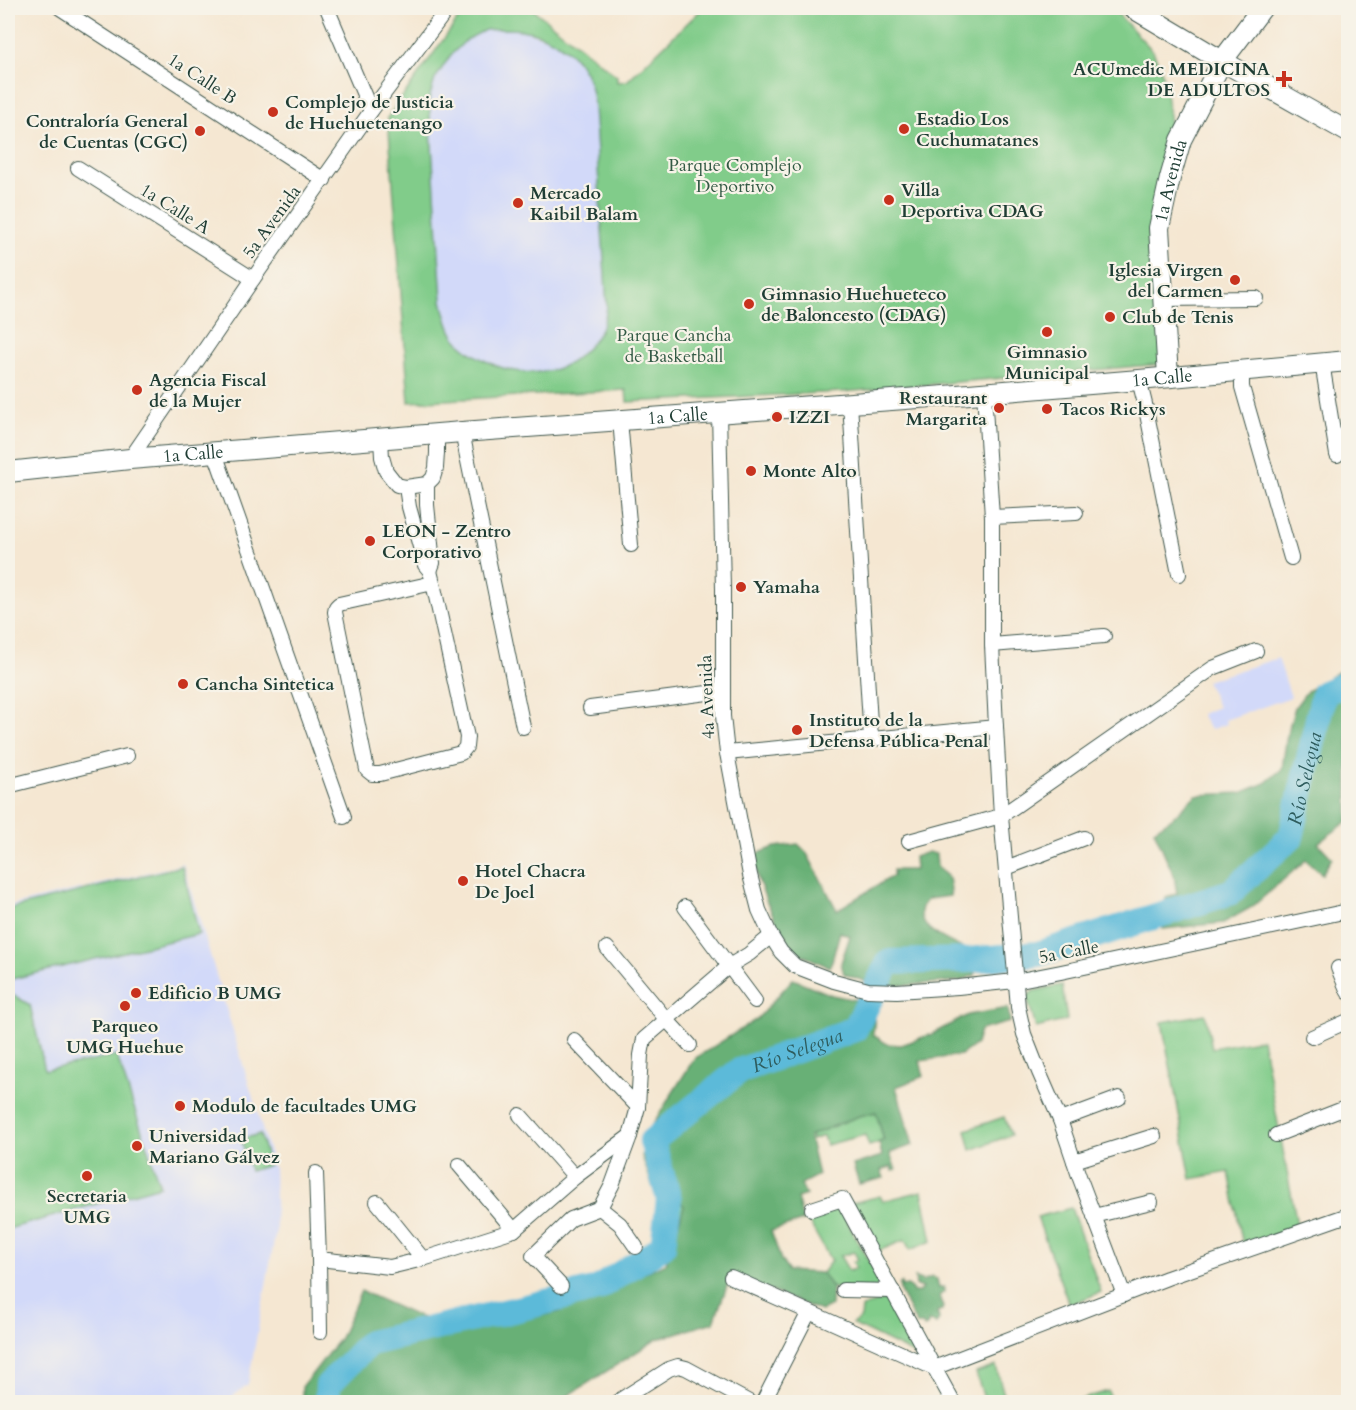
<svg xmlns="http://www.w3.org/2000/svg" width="1356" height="1410" font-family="Cardo,serif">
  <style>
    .built { fill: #d2d9f9 }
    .green { fill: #81cc8a; stroke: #50845f; stroke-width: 1.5; fill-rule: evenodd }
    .forest { fill: #68b076; stroke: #447655; stroke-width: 1.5 }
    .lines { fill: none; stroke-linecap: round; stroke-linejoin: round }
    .river { stroke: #5bbad9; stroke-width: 26 }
    .street-casing { stroke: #3f564c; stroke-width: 16 }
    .secondary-casing { stroke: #3f564c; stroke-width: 22 }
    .street { stroke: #fff; stroke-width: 14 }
    .secondary { stroke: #fff; stroke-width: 20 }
    .poi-dot { fill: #c8321e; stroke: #f7f3e8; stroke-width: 2 }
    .labels { text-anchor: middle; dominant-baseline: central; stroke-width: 4.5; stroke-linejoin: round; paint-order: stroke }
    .poi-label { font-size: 18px; font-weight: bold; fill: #1f3d34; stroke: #f7f3e8; text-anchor: start }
    .street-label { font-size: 18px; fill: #1f3d34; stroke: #f7f3e8 }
    .park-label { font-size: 18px; fill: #335a45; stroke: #f7f3e8 }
    .water-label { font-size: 20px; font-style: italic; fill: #2e5c5d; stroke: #f7f3e8 }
  </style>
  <rect width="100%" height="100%" fill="#f7f3e8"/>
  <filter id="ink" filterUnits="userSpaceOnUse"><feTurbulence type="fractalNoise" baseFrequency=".0167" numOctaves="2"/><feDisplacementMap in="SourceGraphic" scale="12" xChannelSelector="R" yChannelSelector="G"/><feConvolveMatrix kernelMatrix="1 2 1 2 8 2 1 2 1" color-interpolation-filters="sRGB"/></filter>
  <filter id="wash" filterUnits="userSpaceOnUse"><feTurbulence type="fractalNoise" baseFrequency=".008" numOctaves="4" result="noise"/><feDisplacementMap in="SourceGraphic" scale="24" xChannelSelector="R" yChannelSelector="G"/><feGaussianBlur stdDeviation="1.35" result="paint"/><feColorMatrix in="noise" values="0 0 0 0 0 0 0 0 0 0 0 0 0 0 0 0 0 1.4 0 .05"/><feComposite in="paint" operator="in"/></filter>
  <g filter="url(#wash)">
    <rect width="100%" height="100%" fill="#f5e7d2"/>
    <!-- built -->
    <g class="built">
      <path d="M501,29l21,1 30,10 18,13 13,15 7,17 4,21 13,201 -2,17 -8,13 -25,25 -16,8 -17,3h-19l-23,-6 -23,-11 -18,-17 -10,-19 -4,-20 -13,-201 6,-20 15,-23 16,-16 19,-10z"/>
      <path d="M1278,658l13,39 -66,23 1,4 -16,6 -9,-16 17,-7 -12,-26z"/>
      <path d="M183,864l91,304 2,62 -28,154 -22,18h-218v-496z"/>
    </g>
    <!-- green -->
    <g class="green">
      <path d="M466,8h65l86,68v6l10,-1 76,-73h404l11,6 35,37 11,27 9,67 -16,84 16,134 -330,29 -216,10 -1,-12 -217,12 -21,-285zM501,29c7,0 13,0 20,1 23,3 51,18 62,39 7,11 9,24 11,37l13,201c-3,19 -7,27 -20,41 -5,5 -11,12 -17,15 -26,15 -59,11 -84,-2 -11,-5 -22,-12 -30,-22 -8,-11 -11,-26 -14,-39l-13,-201 6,-20 15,-23 16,-16 19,-10z"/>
      <path d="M182,866l17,68 -191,46v-71z"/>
      <path d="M1062,985l5,35 -31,8 -9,-31 6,-6z"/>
      <path d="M15,996l15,9 15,65 72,-14 43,130 -152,43v-230z"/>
      <path d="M866,997l7,3 -4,16 -185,190 -10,47 -61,39 -106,23 -57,15 -82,8 70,-21 36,-2 91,-22 38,-16 34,-23 23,-12 2,-29 -20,-57 8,-20 83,-68 120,-44z"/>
      <path d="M1205,1014l7,34 50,-9 37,196 -56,11 -14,-74 -38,7 -29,-157z"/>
      <path d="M876,1112l8,29 -15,5 -4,-11 -39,10 -3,-9 -11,4 -1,-5 48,-19z"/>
      <path d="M1004,1117l7,18 -40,15 -5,-20z"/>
      <path d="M260,1134l9,31 -19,6 -9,-32z"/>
      <path d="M922,1191l10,50 -22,9 -5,-10 -27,11 -30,-47 32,-8 3,5z"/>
      <path d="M841,1208l13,27 30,53h-52l-10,-15 9,-12 -23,-41zM854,1252l4,8 -5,2 3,6 -7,3 -9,-15z"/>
      <path d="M1071,1208l30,84 -32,13 -32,-88z"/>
      <path d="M886,1299l32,57 -66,-32 9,-6 1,-10z"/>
      <path d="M996,1366l10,36h-21l-9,-29z"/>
      <path d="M1108,1391l4,11h-38z"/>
    </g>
    <!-- forest -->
    <g class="forest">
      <path d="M1348,666v155l-30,22 14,15 -10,16 -16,-14 -54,47 -29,16 -60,6 2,-32 12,-3 -3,-18 -20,-46 18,-12 24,-23 45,-2 24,-10 17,-14 5,-34 8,-28 12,-16z"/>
      <path d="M798,844l8,8 31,58 56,-34v-6h22l-1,-13 14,-5 8,2 1,13 12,11 2,11 -1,7 -22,3c-1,1 -6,7 -6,8 -8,24 33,36 48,45l6,17 -1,6 -15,6 -65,5 -28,-4 -23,-8 -3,-11 9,-27 -10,-4 -8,29 -3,6 -33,-15 -18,-26 -12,-26 -8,-21 -4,-24 21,-8z"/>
      <path d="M793,979l39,16 44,9 -3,31 14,9 14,1 31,-11 36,-19 40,-7 2,14 -30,8 -4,14 -15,11 -41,6 4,15 -28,11 17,58 -23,8 6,17 -3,1 -2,-4 -10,3 3,8 -25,6 -6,-19 29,-9 -3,-14 5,-2 -8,-28 -17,4 -50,20 9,39 -17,9 5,11 -9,3 6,23 -32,10 10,29 7,11 34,2 10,15 -1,18 -10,5 -90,-36 -17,47 -57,17 -91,58 2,5h-266v-15l38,-49 21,-47 58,26 59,12 81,-17 107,-49 18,-57 -36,-42 3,-37 43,-68 63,-40z"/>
      <path d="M932,1277l5,2 2,9 5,-1v5l-5,4 4,11 -1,3 -4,1 -2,3h2l1,6 -3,4 -7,-3 -2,5 -3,1 -2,-3 -5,1 -16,-31 -2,-9 2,-2 1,3c5,-1 10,1 11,6h6l3,-4 -6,-2 -1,-8 5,1 2,2z"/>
    </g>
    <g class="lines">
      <!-- river -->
      <path class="river" id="s1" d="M327,1402l1,-17 41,-42 153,-35 75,-19 66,-43 6,-47 -17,-58 87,-70 116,-42 34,-67 79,-2 70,-6 193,-62 60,-55 33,-144 24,-10"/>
    </g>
  </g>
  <g filter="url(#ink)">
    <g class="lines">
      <!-- street casing -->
      <g class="street-casing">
        <g id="street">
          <path d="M60,8l264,172"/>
          <path d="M327,8l44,103"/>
          <path d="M78,168l175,111"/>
          <path d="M1163,299l93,-1"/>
          <path d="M1323,363l1,12 13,80"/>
          <path d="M1242,371v16l49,171"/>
          <path d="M1139,380l6,24 34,170"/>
          <path d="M984,392l8,125v128l4,82 5,89 17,191 6,27 15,38 21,48 19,56 45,119"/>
          <path d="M850,403l21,336"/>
          <path d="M719,412l4,177v127l4,37 23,122 9,35 12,26 10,16 14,14 39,15 34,9 29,1 61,-4 57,-6 46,-9 287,-61"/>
          <path d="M620,420l11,125"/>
          <path d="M462,432l61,295"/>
          <path d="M381,439l1,18 4,14 11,14 9,2 21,-3 6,-6 3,-10 1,-15v-19"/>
          <path d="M215,453l129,364"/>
          <path d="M130,459l123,-180 118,-168 77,-103"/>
          <path d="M427,484v21l6,58 -3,8"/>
          <path d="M406,487l3,20 16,58 5,6 3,12 34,154 -1,10 -5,6 -81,21h-8l-5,-4 -32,-158 1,-5 3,-3 94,-21"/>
          <path d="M992,517l84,-4"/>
          <path d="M992,645l112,-9"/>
          <path d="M590,708l133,-17"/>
          <path d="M727,753l269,-26"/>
          <path d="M8,786l119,-30"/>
          <path d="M909,841l92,-25 212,-148 43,-17"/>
          <path d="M1006,868l78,-30"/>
          <path d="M685,907l70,94"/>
          <path d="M607,948l59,71 24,26"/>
          <path d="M1338,968l10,24"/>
          <path d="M1312,1037l36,-16"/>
          <path d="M574,1040l64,67"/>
          <path d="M520,1115l55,62"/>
          <path d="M1060,1120l59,-22"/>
          <path d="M1276,1135l72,-28"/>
          <path d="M1074,1161l80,-25"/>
          <path d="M459,1165l55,65"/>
          <path d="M316,1173l3,86 71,8 33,-8 91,-29 61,-53 55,-41 8,-29 3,-52 3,-16 85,-73 20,-12 22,-18"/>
          <path d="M377,1202l46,57"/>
          <path d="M600,1208l20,16 16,23"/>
          <path d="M812,1209l30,-10 111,203"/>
          <path d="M1094,1216l57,-14"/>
          <path d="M319,1259l1,73"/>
          <path d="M731,1277l203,91 233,-90 181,-63"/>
          <path d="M561,1286l-28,-30 38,-37 29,-11 12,-23 18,-49"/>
          <path d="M843,1290l50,1"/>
          <path d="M617,1402l52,-33 9,-3 8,2 63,34"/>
          <path d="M763,1402l46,-90"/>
        </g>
      </g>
      <!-- secondary casing -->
      <g class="secondary-casing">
        <g id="secondary">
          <path d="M1133,8l89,53 126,71"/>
          <path id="s2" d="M1168,377l-9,-149 11,-50 11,-38 41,-79 40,-53"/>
          <path id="s3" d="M8,472l122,-13 332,-27 483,-36 194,-16 209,-19"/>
        </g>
      </g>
      <!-- street -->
      <use href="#street" class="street"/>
      <!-- secondary -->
      <use href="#secondary" class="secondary"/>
    </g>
  </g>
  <!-- markers -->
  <g class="poi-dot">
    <path d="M1281 70h6v6h6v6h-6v6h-6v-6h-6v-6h6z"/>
    <circle cx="273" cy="112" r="6"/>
    <circle cx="904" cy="129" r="6"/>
    <circle cx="200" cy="131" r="6"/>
    <circle cx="889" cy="200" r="6"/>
    <circle cx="518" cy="203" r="6"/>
    <circle cx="1235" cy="280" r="6"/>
    <circle cx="749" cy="304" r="6"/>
    <circle cx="1110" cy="317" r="6"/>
    <circle cx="1047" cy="332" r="6"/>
    <circle cx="137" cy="390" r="6"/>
    <circle cx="999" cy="408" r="6"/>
    <circle cx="1047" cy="409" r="6"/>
    <circle cx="777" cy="417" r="6"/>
    <circle cx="751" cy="471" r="6"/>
    <circle cx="370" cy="541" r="6"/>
    <circle cx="741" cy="587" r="6"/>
    <circle cx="183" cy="684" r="6"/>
    <circle cx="797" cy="730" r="6"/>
    <circle cx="463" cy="881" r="6"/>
    <circle cx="136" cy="993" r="6"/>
    <circle cx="125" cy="1006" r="6"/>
    <circle cx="180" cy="1106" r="6"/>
    <circle cx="137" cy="1146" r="6"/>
    <circle cx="87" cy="1176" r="6"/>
  </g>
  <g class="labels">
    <!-- poi labels -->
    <g class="poi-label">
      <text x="1270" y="69" text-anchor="end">ACUmedic MEDICINA<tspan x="1270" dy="21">DE ADULTOS</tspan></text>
      <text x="285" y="102">Complejo de Justicia<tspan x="285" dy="21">de Huehuetenango</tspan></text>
      <text x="916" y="119">Estadio Los<tspan x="916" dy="21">Cuchumatanes</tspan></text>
      <text x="188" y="121" text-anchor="end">Contraloría General<tspan x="188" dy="21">de Cuentas (CGC)</tspan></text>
      <text x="901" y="190">Villa<tspan x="901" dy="21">Deportiva CDAG</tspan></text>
      <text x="530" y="193">Mercado<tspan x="530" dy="21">Kaibil Balam</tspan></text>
      <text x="1223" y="270" text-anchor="end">Iglesia Virgen<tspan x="1223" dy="21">del Carmen</tspan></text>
      <text x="761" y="294">Gimnasio Huehueteco<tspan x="761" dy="21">de Baloncesto (CDAG)</tspan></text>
      <text x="1122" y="317">Club de Tenis</text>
      <text x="1047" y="352" text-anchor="middle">Gimnasio<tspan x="1047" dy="21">Municipal</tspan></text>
      <text x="149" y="380">Agencia Fiscal<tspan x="149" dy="21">de la Mujer</tspan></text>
      <text x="987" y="398" text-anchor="end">Restaurant<tspan x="987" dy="21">Margarita</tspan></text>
      <text x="1059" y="409">Tacos Rickys</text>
      <text x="789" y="417">IZZI</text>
      <text x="763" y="471">Monte Alto</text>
      <text x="382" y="531">LEON - Zentro<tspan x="382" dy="21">Corporativo</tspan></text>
      <text x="753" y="587">Yamaha</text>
      <text x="195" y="684">Cancha Sintetica</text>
      <text x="809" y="720">Instituto de la<tspan x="809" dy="21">Defensa Pública Penal</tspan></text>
      <text x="475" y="871">Hotel Chacra<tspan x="475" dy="21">De Joel</tspan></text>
      <text x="148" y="993">Edificio B UMG</text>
      <text x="125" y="1026" text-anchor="middle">Parqueo<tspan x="125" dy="21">UMG Huehue</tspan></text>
      <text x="192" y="1106">Modulo de facultades UMG</text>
      <text x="149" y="1136">Universidad<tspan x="149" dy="21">Mariano Gálvez</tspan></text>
      <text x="87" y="1196" text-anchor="middle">Secretaria<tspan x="87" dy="21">UMG</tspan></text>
    </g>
    <!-- street labels -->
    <g class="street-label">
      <text transform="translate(202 79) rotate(33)">1a Calle B</text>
      <text stroke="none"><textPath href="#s2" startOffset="198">1a Avenida</textPath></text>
      <text transform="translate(175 209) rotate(32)">1a Calle A</text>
      <text transform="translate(272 222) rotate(-54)">5a Avenida</text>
      <text stroke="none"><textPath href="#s3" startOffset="1158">1a Calle</textPath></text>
      <text stroke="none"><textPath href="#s3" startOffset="672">1a Calle</textPath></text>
      <text stroke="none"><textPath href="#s3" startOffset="186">1a Calle</textPath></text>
      <text transform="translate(707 697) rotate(-92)">4a Avenida</text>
      <text transform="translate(1069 952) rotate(-11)">5a Calle</text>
    </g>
    <!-- park labels -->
    <g class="park-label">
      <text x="735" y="165">Parque Complejo<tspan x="735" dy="21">Deportivo</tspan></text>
      <text x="674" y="335">Parque Cancha<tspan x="674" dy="21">de Basketball</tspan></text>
    </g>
    <!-- water labels -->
    <g class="water-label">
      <text stroke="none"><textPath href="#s1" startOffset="1300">Río Selegua</textPath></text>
      <text stroke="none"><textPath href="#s1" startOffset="670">Río Selegua</textPath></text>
    </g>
  </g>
  <!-- margin -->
  <rect width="1356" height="1410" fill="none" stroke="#f7f3e8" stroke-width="30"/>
</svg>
